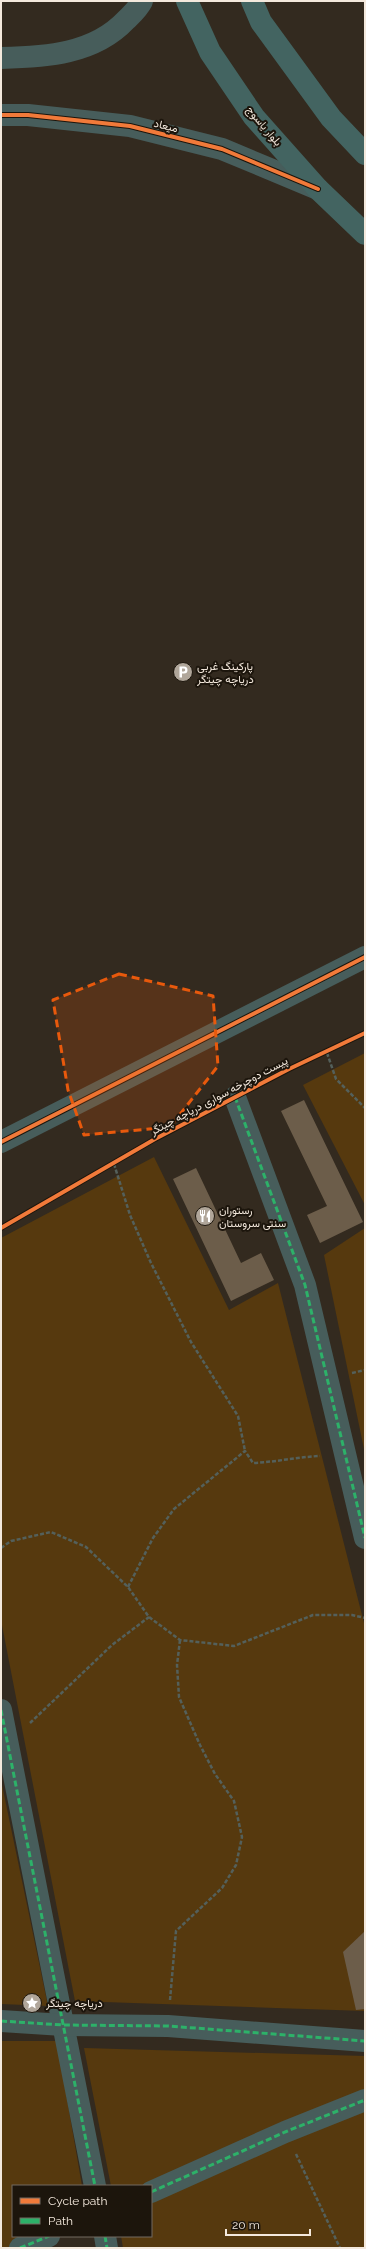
<svg xmlns="http://www.w3.org/2000/svg" width="366" height="2249" font-family="Raleway,Vazirmatn,sans-serif">
  <style>
    .green { fill: #56390e }
    .building { fill: #6c5d4a }
    .lines { fill: none; stroke-linecap: round; stroke-linejoin: round }
    .path { stroke: #54605b; stroke-width: 2.5; stroke-dasharray: 4 2; stroke-linecap: butt }
    .pedestrian { stroke: #475d5b; stroke-width: 22 }
    .tertiary { stroke: #475d5b; stroke-width: 22 }
    .secondary { stroke: #436461; stroke-width: 22 }
    .quiet { stroke: #2db169; stroke-width: 3; stroke-dasharray: 6 3; stroke-linecap: butt }
    .cycleway-casing { stroke: #1c150c; stroke-width: 6 }
    .cycleway { stroke: #f17a3a; stroke-width: 4 }
    .marked { fill: #e8590c; fill-opacity: 0.2; stroke: #e8590c; stroke-width: 3; stroke-dasharray: 8 5; stroke-linejoin: round }
    .labels { text-anchor: middle; dominant-baseline: central; stroke-width: 4; stroke-linejoin: round; paint-order: stroke }
    .street-label { font-size: 11px; fill: #f4e9dd; stroke: #1c150c }
    .poi-label { font-size: 11px; fill: #f4e9dd; stroke: #1c150c; text-anchor: start }
  </style>
  <rect width="100%" height="100%" fill="#332a1f"/>
  <!-- green -->
  <g class="green">
    <path d="M365,1053v152l-62,-120z"/>
    <path d="M154,1157l75,153 49,-27 87,344v384l-290,-10 -74,-381v-382z"/>
    <path d="M365,1228v226l-41,-199z"/>
    <path d="M1,1780l47,226 -47,-2z"/>
    <path d="M1,2041h56l25,145h-69v50h24l-28,12h-8z"/>
    <path d="M84,2048l281,8v192h-242l-2,-12h30v-50h-40z"/>
  </g>
  <!-- building -->
  <g class="building">
    <path d="M304,1100l59,122 -43,21 -13,-28 20,-9 -46,-95z"/>
    <path d="M196,1168l45,95 20,-10 13,27 -43,21 -58,-122z"/>
    <path d="M365,1931v78l-9,1 -13,-58z"/>
  </g>
  <g class="lines">
    <!-- path -->
    <g class="path">
      <path d="M327,1053l9,26 29,29"/>
      <path d="M114,1164l16,51 21,48 40,79 47,74 7,35"/>
      <path d="M352,1373l13,-3"/>
      <path d="M1,1548l10,-7 40,-9 35,15 42,40 21,30 31,23 54,6 79,-31h39l13,3"/>
      <path d="M128,1587l25,-49 21,-29 71,-58 8,12c23,-1 44,-6 67,-7"/>
      <path d="M30,1723l82,-78 37,-28"/>
      <path d="M170,2000l6,-69 46,-43 14,-23 6,-28 -8,-36 -19,-27 -15,-29 -21,-48 -2,-32 3,-25"/>
      <path d="M296,2154l44,94"/>
    </g>
    <!-- pedestrian -->
    <g class="pedestrian">
      <path d="M235,1097l70,188 60,253"/>
      <path d="M1,1710l94,476"/>
      <path d="M1,2021l62,4 105,1 197,15"/>
      <path d="M151,2192l134,-60 80,-32"/>
      <path d="M105,2236l2,12"/>
      <path d="M20,2248l29,-12"/>
    </g>
    <!-- tertiary -->
    <g class="tertiary">
      <path d="M1,58c45,-1 93,-4 125,-38 6,-6 12,-11 16,-19"/>
      <path d="M1,115h27l102,11 92,23 96,40"/>
      <path d="M1,1142l364,-185"/>
    </g>
    <!-- secondary -->
    <g class="secondary">
      <path d="M187,1l23,51 44,65 64,72 47,45"/>
      <path d="M252,1l9,21 70,96 34,36"/>
    </g>
    <!-- quiet -->
    <g class="quiet">
      <path d="M235,1097l70,188 60,253"/>
      <path d="M1,1710l94,476"/>
      <path d="M1,2021l62,4 105,1 197,15"/>
      <path d="M151,2192l134,-60 80,-32"/>
      <path d="M105,2236l2,12"/>
      <path d="M20,2248l29,-12"/>
    </g>
    <!-- cycleway casing -->
    <g class="cycleway-casing">
      <g id="cycleway">
        <path d="M1,115h27l102,11 92,23 96,40"/>
        <path d="M1,1142l364,-185"/>
        <path d="M1,1228l154,-89 134,-70 76,-36"/>
      </g>
    </g>
    <!-- cycleway -->
    <use href="#cycleway" class="cycleway"/>
  </g>
  <!-- marked area -->
  <path class="marked" d="M119,974l94,22 5,70 -48,61 -86,8 -16,-45 -15,-90z"/>
  <!-- icons -->
  <defs>
    <g id="parking-disc" transform="scale(1)"><circle r="9.5" fill="#b0a69a" stroke="#1c150c"/><path d="M-3.5-5.5H1a3.5 3.5 0 0 1 0 7H-1V5.5H-3.5ZM-1-3.4V-.6H.8a1.4 1.4 0 0 0 0-2.8Z" fill="#fff"/></g>
    <g id="restaurant-disc" transform="scale(1)"><circle r="9.5" fill="#b0a69a" stroke="#1c150c"/><path d="M-5-6h1v4h1v-4h1v4h1v-4h1v5L-1.5 .5V6h-2V.5L-5-1ZM5-6V6H3V1.5H1.5Q1.5-4 5-6Z" fill="#fff"/></g>
    <g id="sight-disc" transform="scale(1)"><circle r="9.5" fill="#b0a69a" stroke="#1c150c"/><path d="M0-6L1.8-2.2L6-1.7L2.9 1.2L3.7 5.4L0 3.3L-3.7 5.4L-2.9 1.2L-6-1.7L-1.8-2.2Z" fill="#fff"/></g>
  </defs>
  <g fill-rule="evenodd">
    <use href="#parking-disc" x="183" y="672"/>
    <use href="#restaurant-disc" x="205" y="1216"/>
    <use href="#sight-disc" x="32" y="2003"/>
  </g>
  <g class="labels">
    <!-- street labels -->
    <g class="street-label">
      <text transform="translate(166 126) rotate(14)">میعاد</text>
      <text transform="translate(264 126) rotate(50)">بلوار یاسوج</text>
      <text transform="translate(219 1096) rotate(-28)">پیست دوچرخه سواری دریاچه چیتگر</text>
    </g>
    <!-- poi labels -->
    <g class="poi-label">
      <text x="197" y="666">پارکینگ غربی<tspan x="197" dy="13">دریاچه چیتگر</tspan></text>
      <text x="219" y="1210">رستوران<tspan x="219" dy="13">سنتی سروستان</tspan></text>
      <text x="46" y="2003">دریاچه چیتگر</text>
    </g>
  </g>
  <!-- border -->
  <rect width="366" height="2249" fill="none" stroke="#f4e9dd" stroke-width="4"/>
  <!-- legend -->
  <rect x="12" y="2185" width="140" height="52" fill="#1c150c" stroke="#726a60"/>
  <rect x="20" y="2198" width="20" height="6" fill="#f17a3a" stroke="#726a60"/>
  <text x="48" y="2205" font-size="12" fill="#f4e9dd">Cycle path</text>
  <rect x="20" y="2218" width="20" height="6" fill="#2db169" stroke="#726a60"/>
  <text x="48" y="2225" font-size="12" fill="#f4e9dd">Path</text>
  <!-- scale -->
  <path d="M226 2229v6h84v-6" fill="none" stroke="#f4e9dd" stroke-width="2"/>
  <text x="232" y="2229" font-size="12" fill="#f4e9dd" stroke="#1c150c" stroke-width="3" paint-order="stroke">20 m</text>
</svg>
